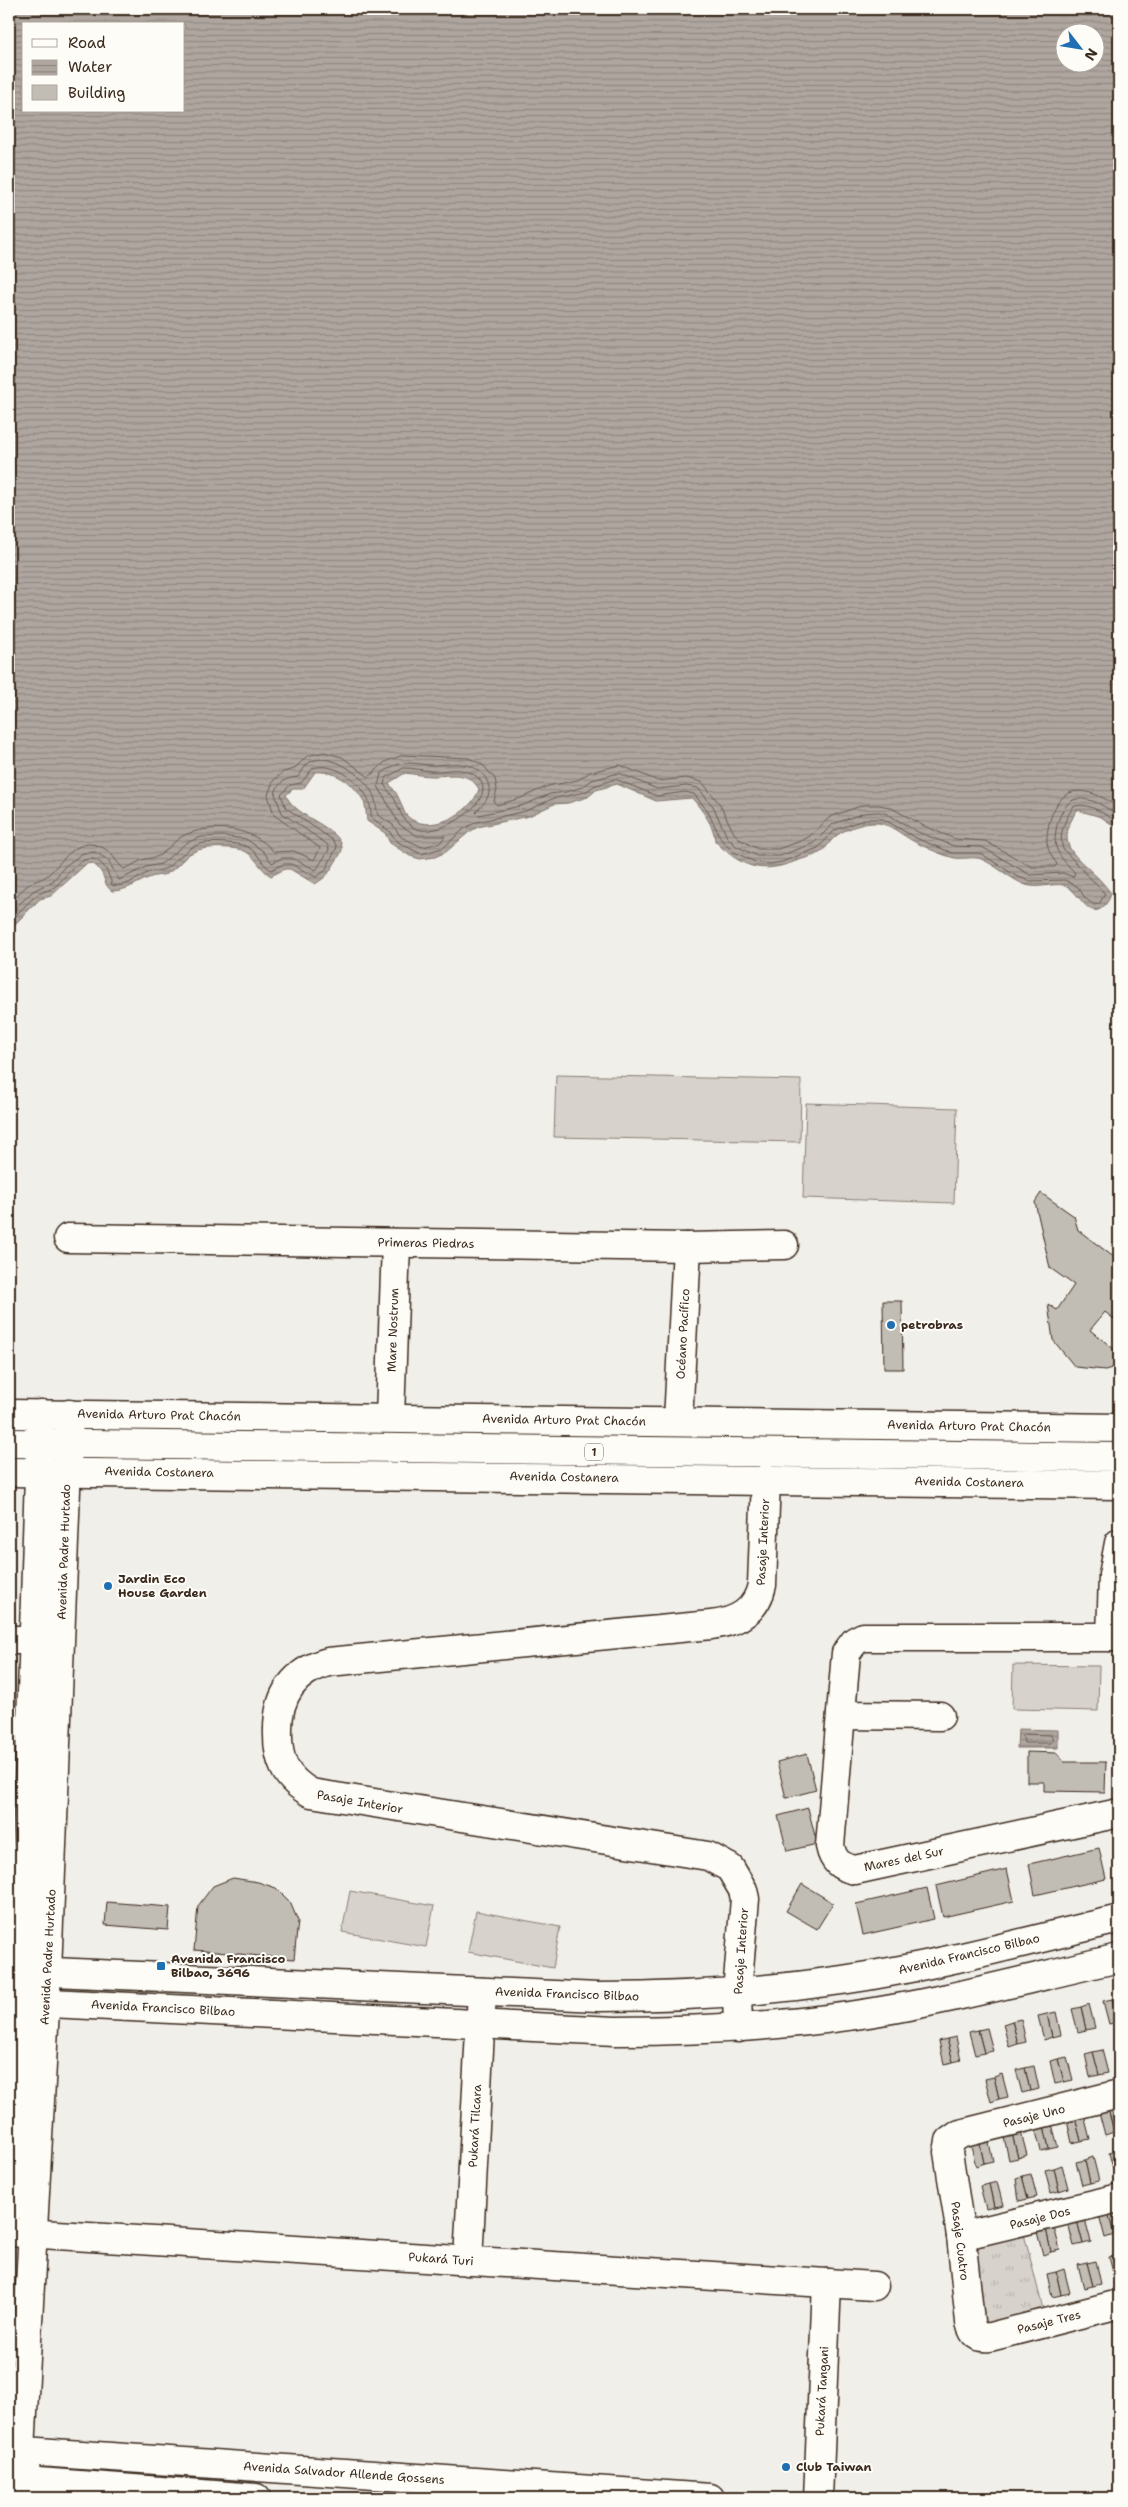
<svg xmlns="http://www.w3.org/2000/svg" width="1128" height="2507" font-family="'Shantell Sans',sans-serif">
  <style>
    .grass { fill: url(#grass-tufts); stroke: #897e75 }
    .pitch { fill: #d7d2cc; stroke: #897e75 }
    .water { fill: url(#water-rules); stroke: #80746b; fill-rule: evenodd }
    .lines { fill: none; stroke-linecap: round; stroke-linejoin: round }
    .shore { stroke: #695c52; stroke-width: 1 }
    .building { fill: #c1bcb4; stroke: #3b2a1e }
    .minor-casing { stroke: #3b2a1e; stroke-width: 31 }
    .major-casing { stroke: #3b2a1e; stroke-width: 31 }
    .minor { stroke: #fdfcf7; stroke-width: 28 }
    .major { stroke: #fdfcf7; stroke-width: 28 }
    .poi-dot { fill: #1f6fb2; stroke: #fdfcf7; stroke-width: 2 }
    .labels { text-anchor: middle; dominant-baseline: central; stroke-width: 4; stroke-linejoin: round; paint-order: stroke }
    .shield { fill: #fdfcf7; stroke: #75695f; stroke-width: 1 }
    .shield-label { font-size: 11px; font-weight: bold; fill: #3b2a1e }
    .street-label { font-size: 12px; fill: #3b2a1e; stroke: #fdfcf7 }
    .poi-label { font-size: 12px; font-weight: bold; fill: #3b2a1e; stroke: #fdfcf7; text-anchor: start }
  </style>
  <defs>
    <pattern id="grass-tufts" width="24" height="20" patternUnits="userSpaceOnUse" patternTransform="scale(1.25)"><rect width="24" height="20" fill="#d7d2cc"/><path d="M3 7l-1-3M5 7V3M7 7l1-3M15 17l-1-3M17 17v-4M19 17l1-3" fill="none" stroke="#b9b4af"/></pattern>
    <pattern id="water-rules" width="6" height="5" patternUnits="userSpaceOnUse" patternTransform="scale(1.25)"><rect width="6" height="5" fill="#aea69f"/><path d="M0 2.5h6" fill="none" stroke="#8f8781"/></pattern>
  </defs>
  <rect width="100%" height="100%" fill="#f1efea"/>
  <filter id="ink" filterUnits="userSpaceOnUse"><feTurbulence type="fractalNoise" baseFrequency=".02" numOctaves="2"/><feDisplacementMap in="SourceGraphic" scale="10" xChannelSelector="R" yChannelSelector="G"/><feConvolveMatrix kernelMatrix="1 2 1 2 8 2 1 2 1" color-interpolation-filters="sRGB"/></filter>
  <g filter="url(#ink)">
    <!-- grass -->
    <path class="grass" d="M1024,2234l20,79 -62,14 -10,-81z"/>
    <!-- pitch -->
    <g class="pitch">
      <path d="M556,1075l245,5 -1,62 -246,-5z"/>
      <path d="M806,1103l151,5 -3,95 -151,-5z"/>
      <path d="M1013,1665l86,1 -1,45 -86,-2z"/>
      <path d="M350,1891l84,15 -8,41 -84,-15z"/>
      <path d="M476,1911l84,16 -7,41 -85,-16z"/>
    </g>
    <!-- water -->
    <g class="water">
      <path d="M9,9h1110v820l-18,-12 -24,-7c-21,34 -6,42 18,65 6,5 11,12 16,18 -1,5 -3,9 -7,13 -16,17 -27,-20 -41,-21 -12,-2 -24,4 -37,0 -15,-5 -38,-26 -49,-27 -9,-1 -18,2 -26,-1 -11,-3 -22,-8 -32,-13 -12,-5 -23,-16 -36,-20 -12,-4 -37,4 -47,12 -6,4 -9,12 -15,16 -8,5 -17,6 -25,9 -35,14 -55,6 -81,-20 0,-15 -14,-32 -23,-43l-36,3 -39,-17 -21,6 -8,7 -20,6 -14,1 -25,12 -51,11 -9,5 -23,20 -11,5 -15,2 -10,-3 -20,-13 -5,-10 -18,-12c-1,-8 -1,-17 -5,-23 -10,-16 -29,-28 -47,-26l-12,17h-10l-7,6c8,22 54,32 56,52 1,5 -4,10 -6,14 -8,13 -8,15 -21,23l-25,-15h-5l-14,7c-12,-7 -15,-21 -29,-26 -10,-3 -39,-4 -49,2 -10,5 -16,17 -27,22 -4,2 -10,1 -15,3 -14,5 -24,14 -39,14 -11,-8 -4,-17 -20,-28l-6,1 -35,32 -11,3 -31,31zM24,24h160v87h-160zM1066,32h30v30h-30zM405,773c9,1 19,3 28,3 18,0 35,-6 46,13 -7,25 -51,47 -72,27 -4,-4 -5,-12 -8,-17 -2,-6 -7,-11 -10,-16z"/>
      <path d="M1018,1729l40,1v18h-41z"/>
    </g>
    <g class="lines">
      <!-- shore -->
      <g class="shore">
        <path d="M404,768c9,0 18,2 27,3 12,1 26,-4 38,1 43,19 -25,67 -52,57 -14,-5 -16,-17 -22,-29 -3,-5 -8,-10 -11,-16l2,-6z"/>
        <path d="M9,903c7,-5 12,-13 19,-18 7,-5 15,-5 21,-11 13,-12 28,-37 50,-28 14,5 16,16 25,23 8,-3 14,-8 21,-10 5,-1 10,-1 15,-4 9,-6 16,-17 27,-21 29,-11 67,-6 87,18l20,-1 20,9 6,-12 -46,-33 -6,-20 5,-14 10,-9 11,-3 13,-13 17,-4 18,5 27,20 16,-15 18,-7 66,3 14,7 12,14 2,10 -3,13 3,3 24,-7 27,-12 30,-6 12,-8 30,-7 38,16 28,-3 16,4 17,21 15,30 7,7 17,9h20l23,-8 9,-5 20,-19 33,-12h16l11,2 32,18 33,14 30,2 47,26h23l2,-3c-5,-7 -9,-13 -10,-21 -1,-16 7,-46 25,-51 16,-4 34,7 47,15"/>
        <path d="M9,914l24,-23 20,-10 12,-15 18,-13 12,-1 13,8 11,20 27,-13 15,-3 25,-21 15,-6 21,-1 24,3 17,12 9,12 10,-5h10l24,12 13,-20 -1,-5 -46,-32 -7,-19c3,-12 11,-16 23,-17 4,-5 7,-12 12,-15 21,-11 52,13 62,30 4,7 4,16 6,23l15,10 8,12 21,10 18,-4 5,-7h-28l-18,-12 -21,-38 3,-12c20,-16 29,-10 51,-9 12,0 23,-3 35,0 14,3 26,18 21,31 -2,6 -8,11 -12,16l3,3 45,-10 26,-11 16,-2 16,-5 10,-7 27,-7 38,16 29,-3 12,2 15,18 14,31 9,9 21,10h23l34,-13 19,-19 31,-11 15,-1 8,2 31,18 36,14 28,1 48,28 33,-2 10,4 2,-4c-6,-7 -13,-13 -17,-21 -8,-13 2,-51 19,-53 15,-2 30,9 42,17"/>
        <path d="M9,923c7,-8 19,-21 27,-27 6,-5 14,-5 21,-11 5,-4 8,-10 13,-14 21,-22 35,-12 42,14 11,4 25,-7 35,-12 6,-3 13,-1 19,-5 12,-8 20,-20 34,-24 9,-3 33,-1 42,1 15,3 18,18 29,25l13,-6h7l25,13 9,-6 12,-24 -4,-7 -47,-32 -5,-13 9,-10 11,-2 12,-15c20,-6 43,10 53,27 5,7 4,16 6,23l16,12 10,12 23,12 22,-6 22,-20 12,-6 49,-11 26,-12 33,-7 9,-6 21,-7 42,17 28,-4 9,2 13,16 14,29 11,12 23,11 15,2 12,-2 36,-14 17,-18 31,-11h17l33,19 36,15h28l36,23 13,5 36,-1 13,7 7,11 9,7 5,-1 6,-10 -42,-45c-5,-15 2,-29 10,-42 14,-7 34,9 46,16"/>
        <path d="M1025,1734l26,1 2,6 -3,2h-26l-1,-6z"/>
      </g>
    </g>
    <!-- building -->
    <g class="building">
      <path d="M1041,1193l33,23 4,14 41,31v62l-14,-11 -15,18 29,23v13l-14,4 -30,-3 -22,-27 -5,-36 9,6 17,-25 -24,-17 -15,-66z"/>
      <path d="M883,1301h19l1,68h-19z"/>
      <path d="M1027,1752l30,1 7,9h42l-1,30 -61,-1v-9h-17z"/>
      <path d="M807,1754l9,36 -30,8 -9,-36z"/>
      <path d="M808,1808l9,36 -30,7 -9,-35z"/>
      <path d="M1119,1844v20l-4,-19z"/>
      <path d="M1099,1848l7,31 -71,16 -6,-31z"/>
      <path d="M1007,1869l7,32 -71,16 -7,-31z"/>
      <path d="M233,1878l25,4 18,6 14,14 8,19 -4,38 -100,-9 4,-44 15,-20z"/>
      <path d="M802,1884l31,19 -16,26 -31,-18z"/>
      <path d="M927,1888l7,31 -71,16 -7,-31z"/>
      <path d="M107,1902l63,5 -2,23 -63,-5z"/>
      <path d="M1119,1997v24l-1,1 -6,-23z"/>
      <path d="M1112,1999l6,23 -9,2 -6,-23z"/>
      <path d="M1089,2004l6,24 -9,2 -5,-23z"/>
      <path d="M1081,2007l5,23 -8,2 -6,-23z"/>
      <path d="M1056,2012l5,23 -9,2 -5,-23z"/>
      <path d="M1047,2014l5,23 -8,3 -6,-24z"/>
      <path d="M1021,2019l5,23 -8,2 -6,-23z"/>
      <path d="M1012,2021l6,23 -9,3 -6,-23z"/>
      <path d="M987,2028l6,23 -9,2 -6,-23z"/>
      <path d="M978,2030l6,23 -9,2 -6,-23z"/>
      <path d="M956,2037l5,23 -8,2 -6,-23z"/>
      <path d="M947,2039l6,23 -9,2 -5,-23z"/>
      <path d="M1102,2050l6,23 -9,2 -6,-23z"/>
      <path d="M1093,2052l6,23 -9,2 -5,-23z"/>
      <path d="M1067,2057l6,23 -9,2 -6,-23z"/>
      <path d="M1058,2059l6,23 -9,2 -5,-23z"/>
      <path d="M1034,2066l5,23 -9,2 -5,-23z"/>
      <path d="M1025,2068l5,23 -8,2 -6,-23z"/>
      <path d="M1002,2074l6,23 -9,2 -5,-22z"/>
      <path d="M994,2077l5,22 -8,3 -6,-23z"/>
      <path d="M1117,2107l2,24 -5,1 -6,-23z"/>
      <path d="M1108,2109l6,23 -9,3 -6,-23z"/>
      <path d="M1084,2115l6,24 -9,2 -6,-23z"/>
      <path d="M1075,2118l6,23 -9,2 -5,-23z"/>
      <path d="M1052,2124l6,23 -9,2 -5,-23z"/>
      <path d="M1044,2126l5,23 -8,2 -6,-23z"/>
      <path d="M1021,2132l6,23 -9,3 -6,-24z"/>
      <path d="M1012,2134l6,24 -9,2 -5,-23z"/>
      <path d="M988,2138l5,23 -9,2 -5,-23z"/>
      <path d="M979,2140l5,23 -8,3 -6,-23z"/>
      <path d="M1118,2151l1,24 -4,1 -6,-23z"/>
      <path d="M1093,2157l6,24 -9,2 -5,-23z"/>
      <path d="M1085,2160l5,23 -8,2 -6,-23z"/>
      <path d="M1062,2165l6,23 -9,3 -5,-23z"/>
      <path d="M1054,2168l5,23 -8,2 -6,-23z"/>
      <path d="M1031,2174l6,23 -9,2 -6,-23z"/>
      <path d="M1022,2176l6,23 -9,2 -3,-23z"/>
      <path d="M997,2182l6,23 -9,2 -5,-23z"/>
      <path d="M989,2184l5,23 -8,2 -6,-23z"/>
      <path d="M1117,2210l2,24 -5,1 -6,-23z"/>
      <path d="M1108,2212l6,23 -9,3 -6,-23z"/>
      <path d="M1085,2219l6,23 -8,2 -6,-23z"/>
      <path d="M1077,2221l6,23 -9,2 -6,-23z"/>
      <path d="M1054,2227l6,23 -9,2 -5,-23z"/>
      <path d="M1046,2229l5,23 -8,3 -6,-23z"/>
      <path d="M1118,2255l1,24 -4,1 -6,-23z"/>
      <path d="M1096,2261l5,23 -8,2 -6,-23z"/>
      <path d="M1087,2263l6,23 -9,2 -6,-23z"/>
      <path d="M1064,2269l6,24 -9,2 -5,-23z"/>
      <path d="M1056,2272l5,23 -9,2 -5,-23z"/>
    </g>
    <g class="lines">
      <!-- minor casing -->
      <g class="minor-casing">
        <g id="minor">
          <path d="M68,1238l619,9 97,-2"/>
          <path d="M390,1418l6,-175"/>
          <path d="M678,1421l9,-174"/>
          <path d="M9,1472l1110,13"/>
          <path d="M1111,1637l2,-62 6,-32"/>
          <path d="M1119,1637h-256l-8,4 -9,12 -16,193c3,15 10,21 25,24l264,-57"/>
          <path d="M9,1640h43"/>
          <path d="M841,1715l99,1"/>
          <path d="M738,2028l-1,-36 8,-93 -2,-9 -13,-22 -22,-12 -397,-63c-27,-15 -34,-34 -33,-64 0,-34 16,-58 50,-67l383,-37c26,-3 45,-13 51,-40l4,-106"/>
          <path d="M1119,2094l-159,40 -10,7 -2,11 13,84 9,86c3,13 7,16 20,15l129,-33"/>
          <path d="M9,2209l14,-239 18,-556"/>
          <path d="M9,2232l865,54"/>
          <path d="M961,2236l158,-38"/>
          <path d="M468,2261l14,-269"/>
          <path d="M9,2450l701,48"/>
          <path d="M11,2480l245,18"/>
          <path d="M32,2498l-11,-48 26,-478 22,-558"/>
          <path d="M818,2498l9,-215"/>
        </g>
      </g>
      <!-- major casing -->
      <g class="major-casing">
        <g id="major">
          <path d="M9,1414l1110,14"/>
          <path d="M9,1443l1110,14"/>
          <path d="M9,1970l589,27c82,0 163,-5 244,-17 94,-14 186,-39 277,-61"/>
          <path d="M9,2001l606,30c78,0 156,-4 234,-15 91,-13 181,-38 270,-58"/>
        </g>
      </g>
      <!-- minor -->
      <use href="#minor" class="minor"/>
      <!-- major -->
      <use href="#major" class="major"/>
    </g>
  </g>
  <!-- markers -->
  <g class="poi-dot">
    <circle cx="891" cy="1325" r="5"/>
    <circle cx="108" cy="1586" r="5"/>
    <rect x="156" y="1961" width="10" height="10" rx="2.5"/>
    <circle cx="786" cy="2467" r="5"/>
  </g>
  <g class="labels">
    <!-- shield labels -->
    <rect class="shield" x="585" y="1443.5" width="18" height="17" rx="4"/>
    <g class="shield-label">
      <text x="594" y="1452">1</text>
    </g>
    <!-- street labels -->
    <g class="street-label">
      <text transform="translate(426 1243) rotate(1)">Primeras Piedras</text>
      <text transform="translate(393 1330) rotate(-88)">Mare Nostrum</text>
      <text transform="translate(683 1334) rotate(-87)">Océano Pacífico</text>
      <text transform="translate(159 1415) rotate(1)">Avenida Arturo Prat Chacón</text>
      <text transform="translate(564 1420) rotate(1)">Avenida Arturo Prat Chacón</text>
      <text transform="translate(969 1426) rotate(1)">Avenida Arturo Prat Chacón</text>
      <text transform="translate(159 1472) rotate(1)">Avenida Costanera</text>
      <text transform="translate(564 1477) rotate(1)">Avenida Costanera</text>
      <text transform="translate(969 1482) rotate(1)">Avenida Costanera</text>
      <text transform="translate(763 1542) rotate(-87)">Pasaje Interior</text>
      <text transform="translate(64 1552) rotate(-88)">Avenida Padre Hurtado</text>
      <text transform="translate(360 1802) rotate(10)">Pasaje Interior</text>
      <text transform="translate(904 1859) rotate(-12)">Mares del Sur</text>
      <text transform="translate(741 1951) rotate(-86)">Pasaje Interior</text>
      <text transform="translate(969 1954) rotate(-13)">Avenida Francisco Bilbao</text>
      <text transform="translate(48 1957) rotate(-87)">Avenida Padre Hurtado</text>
      <text transform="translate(567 1994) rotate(2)">Avenida Francisco Bilbao</text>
      <text transform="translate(163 2008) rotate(3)">Avenida Francisco Bilbao</text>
      <text transform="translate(1034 2116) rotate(-14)">Pasaje Uno</text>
      <text transform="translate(475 2126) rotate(-87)">Pukará Tilcara</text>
      <text transform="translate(1040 2218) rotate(-14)">Pasaje Dos</text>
      <text transform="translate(960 2241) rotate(83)">Pasaje Cuatro</text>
      <text transform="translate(441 2259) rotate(4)">Pukará Turi</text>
      <text transform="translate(1049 2322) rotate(-14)">Pasaje Tres</text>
      <text transform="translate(822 2391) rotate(-87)">Pukará Tangani</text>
      <text transform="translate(344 2473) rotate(4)">Avenida Salvador Allende Gossens</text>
    </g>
    <!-- poi labels -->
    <g class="poi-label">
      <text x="901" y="1325">petrobras</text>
      <text x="118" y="1579">Jardin Eco<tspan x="118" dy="14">House Garden</tspan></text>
      <text x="171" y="1959">Avenida Francisco<tspan x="171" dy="14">Bilbao, 3696</tspan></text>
      <text x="796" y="2467">Club Taiwan</text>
    </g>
  </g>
  <!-- margin -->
  <rect width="1128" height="2507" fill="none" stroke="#fdfcf7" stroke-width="30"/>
  <rect x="15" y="15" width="1098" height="2477" fill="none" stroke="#3b2a1e" stroke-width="2" filter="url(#ink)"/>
  <!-- legend -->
  <rect x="22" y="22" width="162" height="90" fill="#fdfcf7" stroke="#afa8a0"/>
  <rect x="32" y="39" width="25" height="8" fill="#fdfcf7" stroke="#afa8a0"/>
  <text x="68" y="48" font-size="15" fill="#3b2a1e">Road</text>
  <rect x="32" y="60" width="25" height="15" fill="url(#water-rules)" stroke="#afa8a0"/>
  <text x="68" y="72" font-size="15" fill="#3b2a1e">Water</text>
  <rect x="32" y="85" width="25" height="15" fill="#c1bcb4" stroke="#afa8a0"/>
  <text x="68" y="98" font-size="15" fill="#3b2a1e">Building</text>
  <!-- north arrow -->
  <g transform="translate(1080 48) rotate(121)"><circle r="24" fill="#fdfcf7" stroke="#afa8a0"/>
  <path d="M0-4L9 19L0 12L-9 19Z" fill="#1f6fb2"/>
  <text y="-8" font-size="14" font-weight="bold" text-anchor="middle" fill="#3b2a1e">N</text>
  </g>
</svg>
